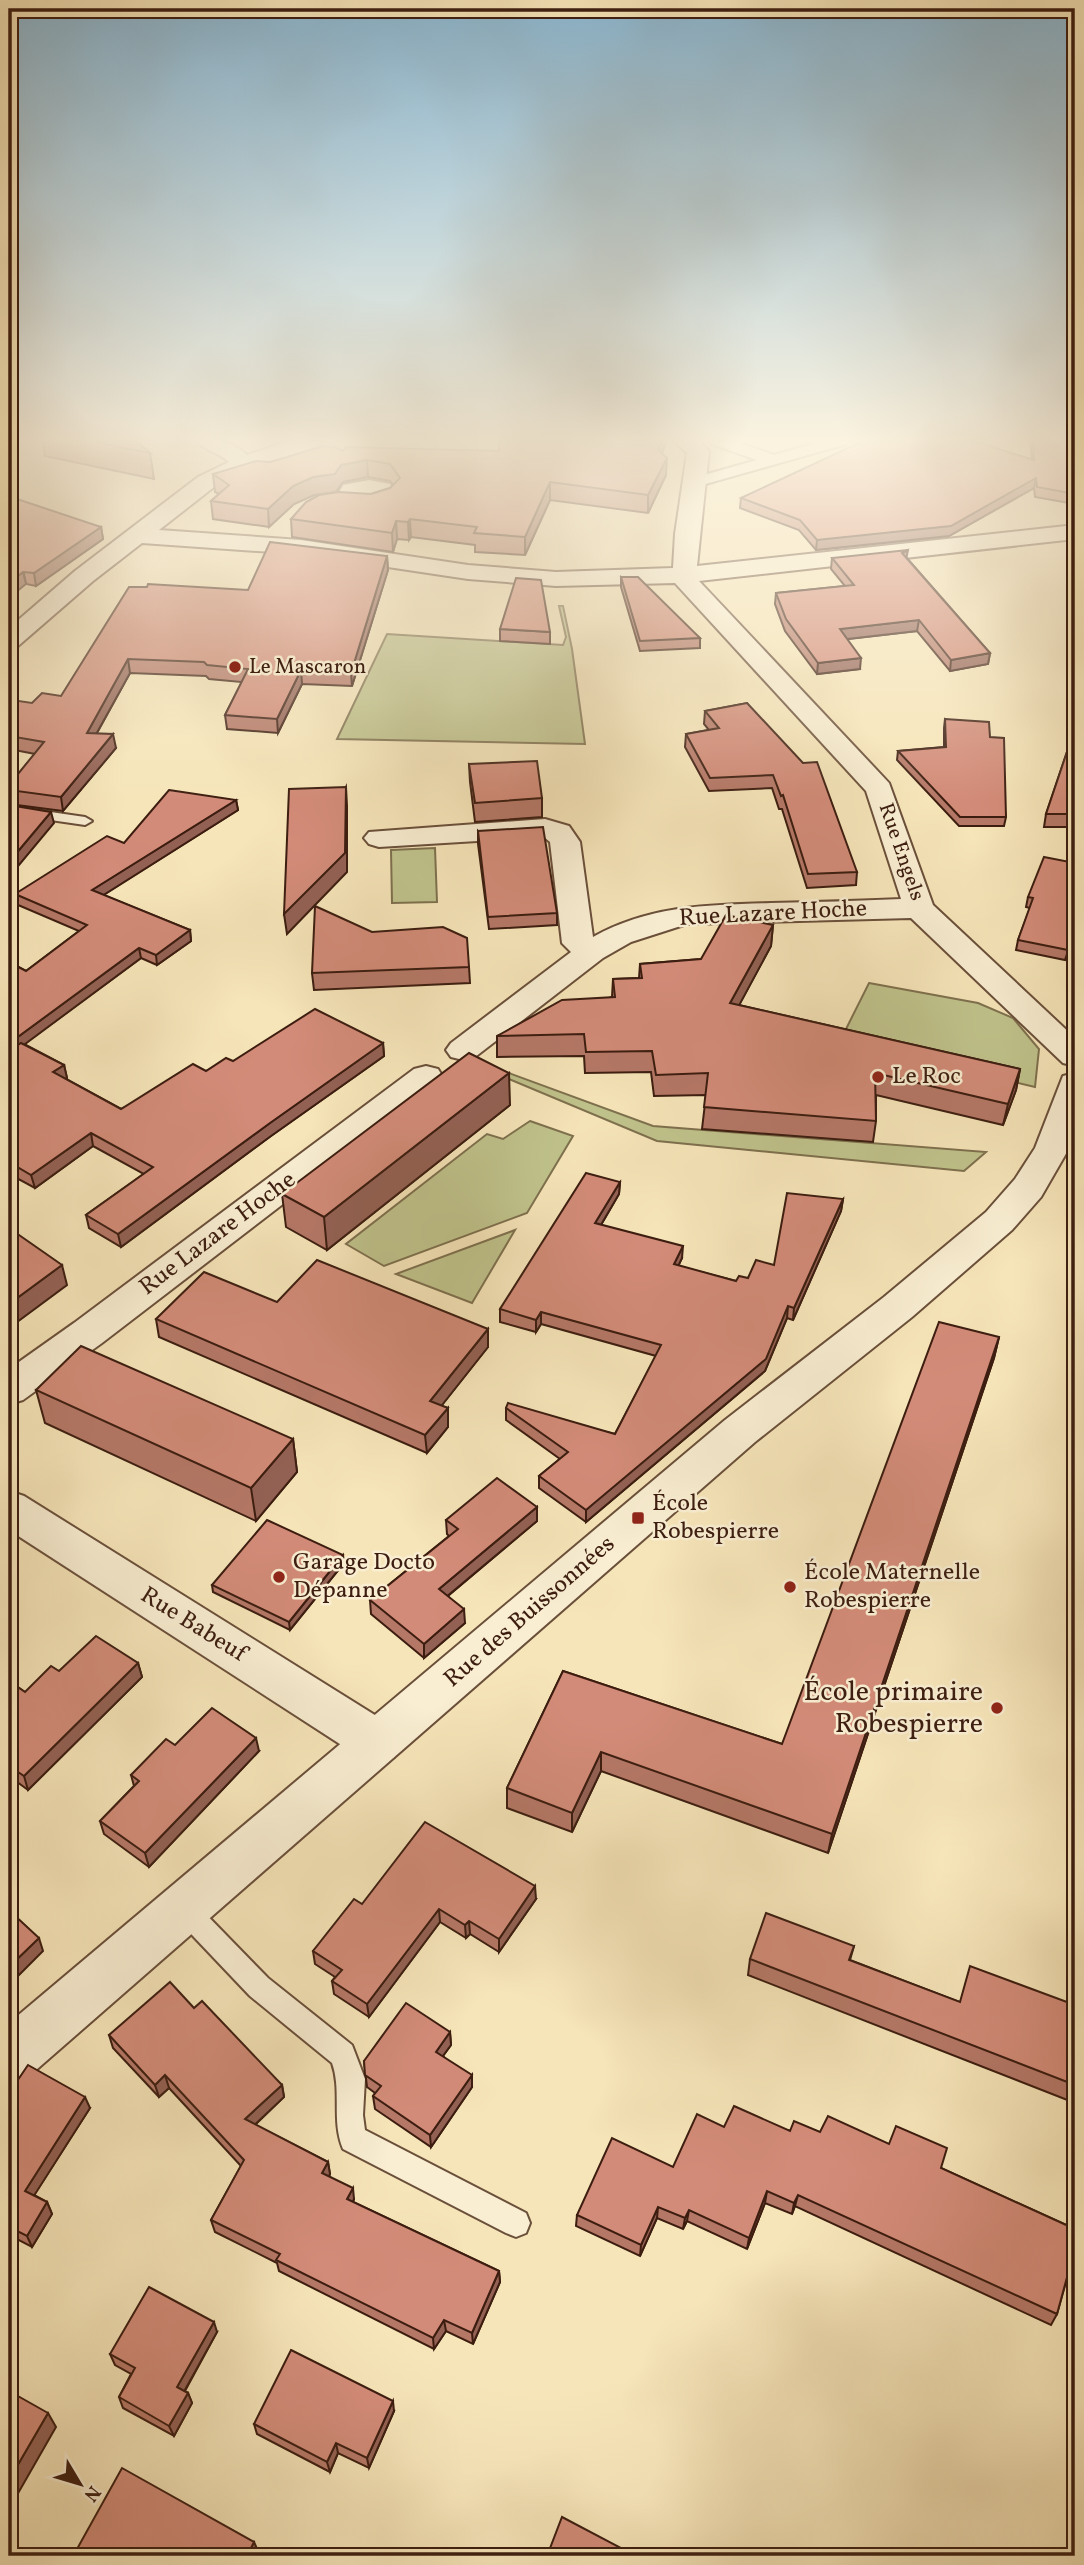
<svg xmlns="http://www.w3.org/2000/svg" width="1084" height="2565" font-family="Vollkorn,serif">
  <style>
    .green { fill: #c0c38c; stroke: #7e704e; stroke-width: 2 }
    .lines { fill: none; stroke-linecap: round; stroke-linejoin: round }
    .service-casing { stroke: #6a4f3a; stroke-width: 4 }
    .pedestrian-casing { stroke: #6a4f3a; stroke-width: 4 }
    .minor-casing { stroke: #6a4f3a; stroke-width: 4 }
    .tertiary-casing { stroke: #6a4f3a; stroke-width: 4 }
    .service { fill: #f9eed2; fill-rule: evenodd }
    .pedestrian { fill: #f9eed2; fill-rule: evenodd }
    .minor { fill: #f9eed2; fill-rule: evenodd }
    .tertiary { fill: #f9eed2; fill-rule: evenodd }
    .wall { fill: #b57867; stroke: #3c1d10; stroke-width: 2 }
    .shaded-wall { fill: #936154; stroke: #3c1d10; stroke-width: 2 }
    .building { fill: #d28b78; stroke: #3c1d10; stroke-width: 2 }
    .poi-dot { fill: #8f2418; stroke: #f9eed2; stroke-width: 2.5 }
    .labels { text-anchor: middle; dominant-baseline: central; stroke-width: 5; stroke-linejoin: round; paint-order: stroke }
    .far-poi-label { font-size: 21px; fill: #3c1d10; stroke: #f9eed2; text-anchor: start }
    .far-street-label { font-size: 21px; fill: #3c1d10; stroke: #f9eed2 }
    .street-label { font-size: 24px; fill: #3c1d10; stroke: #f9eed2 }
    .poi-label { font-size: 24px; fill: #3c1d10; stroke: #f9eed2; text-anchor: start }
    .near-poi-label { font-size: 28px; fill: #3c1d10; stroke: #f9eed2; text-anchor: end }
  </style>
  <rect width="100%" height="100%" fill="#f6e5b9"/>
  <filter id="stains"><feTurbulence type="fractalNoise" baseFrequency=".00286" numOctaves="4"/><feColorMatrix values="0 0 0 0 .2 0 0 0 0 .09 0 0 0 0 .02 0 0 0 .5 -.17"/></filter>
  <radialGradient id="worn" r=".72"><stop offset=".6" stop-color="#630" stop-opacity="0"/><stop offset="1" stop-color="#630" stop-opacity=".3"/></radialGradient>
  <!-- green -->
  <g class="green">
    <path d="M559,606h4l9,43 13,95 -248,-5 50,-105 176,11 3,-8z"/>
    <path d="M435,848l2,54 -45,1 -1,-53z"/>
    <path d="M869,983l109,20 35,15 26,31 -4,38 -195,-46z"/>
    <path d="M487,1065l166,61 333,26 -22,19 -307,-30 -179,-75z"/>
    <path d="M530,1121l43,15 -46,77 -143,53 -38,-22 141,-110 16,5z"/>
    <path d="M515,1230l-43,73 -76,-29z"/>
  </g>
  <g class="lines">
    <!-- service casing -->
    <g class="service-casing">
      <g id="service">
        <path d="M9,806l76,11 7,4 -7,4 -76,-11z"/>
        <path d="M184,1897l9,4 75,77 84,67 13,34 -2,36 2,15 161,83 4,10 -4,10 -10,4 -10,-4 -163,-84c-12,-29 -1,-58 -11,-86l-82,-67 -75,-79 -4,-8 4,-8z"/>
      </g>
    </g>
    <!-- pedestrian casing -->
    <g class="pedestrian-casing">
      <path id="pedestrian" d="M710,441h24l40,14 49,-14h26l-2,3 -145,41h-12l-2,-3 2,-3 67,-19 -45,-16z"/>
    </g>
    <!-- minor casing -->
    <g class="minor-casing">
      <g id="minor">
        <path d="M197,441c22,0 34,-1 50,14l42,-14h32l-3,5 -67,23 -37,18 -55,43 142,10 167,25 88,7 117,-4 2,-34 12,-81 -13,-12h25l10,10 -12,115 378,-41v14l-376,42 190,202 44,122 142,133v28l-12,-3 -152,-145 -224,6 -56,18 -28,16 -128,99 -12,3 -12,-3 -5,-7 5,-7 120,-91 -9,-9 -12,-101 -6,-5 -165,10 -10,-3 -5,-6 5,-6 176,-13 24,7 11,16 13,95c57,-32 115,-32 178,-34 43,-1 86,-2 130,-4l-35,-108 -191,-208 -119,3 -88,-7 -167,-25 -159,-11 -49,38 -75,65 -9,3v-21l66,-57 123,-94 31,-15c-9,-9 -24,-11 -32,-21z"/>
        <path d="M369,480l21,4 8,12c-12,18 -49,21 -62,2l7,-13zM369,494l5,1 -14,1v-1z"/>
        <path d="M426,1066l12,3 5,8 -5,8 -336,258 -79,57 -14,4v-35l65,-46 340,-254z"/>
        <path d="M9,1491l15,5 370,231 7,15 -7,15 -17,6 -17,-6 -351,-227z"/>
      </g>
    </g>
    <!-- tertiary casing -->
    <g class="tertiary-casing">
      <path id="tertiary" d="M1075,1073v65l-34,59 -29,33 -100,87 -157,125 -727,635 -19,7v-61l716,-603 159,-123 102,-85 29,-33 20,-31 28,-72z"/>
    </g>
    <!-- service -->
    <use href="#service" class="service"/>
    <!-- pedestrian -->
    <use href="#pedestrian" class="pedestrian"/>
    <!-- minor -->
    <use href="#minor" class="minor"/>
    <!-- tertiary -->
    <use href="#tertiary" class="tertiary"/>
  </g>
  <!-- wall -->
  <g class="wall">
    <path d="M43,441h93l14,12 4,26 -109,-23z"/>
    <path d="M499,441h167l-4,12 4,22 -18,38 -98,-13 -25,55 -50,-3v-7l-64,-8 -2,3 -12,-1 -4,13 -101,-15 -1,-18 99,-31 3,-3 -3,-4 -22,-4 -25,5 -7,10 -22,3 -20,9 -25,23 -56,-8 -2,-18 8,-7 -4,-2 -2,-18 57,-12 73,-11h156z"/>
    <path d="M1030,441h45v63l-40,-7 -1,-9 -85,48 -133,14 -17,-20 -59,-22 1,-10 291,-39z"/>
    <path d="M9,503l92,24 2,12 -67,47 -10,-2z"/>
    <path d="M387,556l1,14 -36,116 -50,-2 -24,49 -51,-4 -2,-14 17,-33 -33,-3 -3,-3 -76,-3 -33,60 19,15 -53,63 -54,-7v-19l26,-31 -26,-5v-46h23l29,-7 187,-106z"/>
    <path d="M832,558h75l83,95 -2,11 -38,7 -33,-40 -70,8 13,30 -43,5 -32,-43 -10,-27 1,-11 69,-7 -14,-17z"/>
    <path d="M621,577l79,61v10l-60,3 -19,-64z"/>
    <path d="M500,629l50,3v12l-50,-3z"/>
    <path d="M747,703l110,169 -1,13 -49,3 -25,-79h-3l-7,-21 -63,3 -24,-44 1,-13 23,-4 -5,-6 1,-13z"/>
    <path d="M945,719l45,18 16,80 -2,9h-45l-62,-66 1,-9 46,-4v-19z"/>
    <path d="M1075,728v99h-31l2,-13z"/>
    <path d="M469,764l73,34v19l-67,5 -5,-40z"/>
    <path d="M236,800l2,10 -135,85 87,35 1,11 -34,24 -16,-7 -117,86 40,21 3,13 -1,1 55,30 85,-38 27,-10 150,-18 1,13 -113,80 -150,111 -32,-19 -3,-13 58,-41 -51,-28 -58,42 -26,-14v-123l4,-3 -4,-2v-84l17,9 53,-40 -61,-26 -3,-11 109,-51z"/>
    <path d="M478,831l79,82v12l-68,4 -11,-85z"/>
    <path d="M1075,863v66l-10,31 -49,-10 2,-10 12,-32 -4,-1 2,-10z"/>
    <path d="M773,925l-2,21 -32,59 281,64 -4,21 -13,35 -127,-30v26l-3,21 -171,-13 4,-34 -52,1 -3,-24 -66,1 -1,-17 -87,1v-21l115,-39 1,-18 26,-1 1,-14 61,-5z"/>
    <path d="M372,932l97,35 1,16 -156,7 -2,-17z"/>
    <path d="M510,1105l-183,145 -41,-23 -4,-33z"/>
    <path d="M620,1182l-1,12 -18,31 81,33 -4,8 58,15 12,-3 26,-13 69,-66 -2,12 -48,109 -6,-2 -22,53 -179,151 -47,-34v-12l21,-17 -54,-39v-12l109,26 41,-78 -115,-32 -5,8 -36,-10v-13z"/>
    <path d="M277,1302l211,27v18l-47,59 7,2v19l-21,26 -268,-116 -3,-18z"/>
    <path d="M999,1337l-5,21 -166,495 -227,-82 -29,61 -65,-24v-20l56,-117 219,73z"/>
    <path d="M36,1390l257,49 4,33 -41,49 -211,-98z"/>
    <path d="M537,1507v14l-89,75 17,27 -41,35 -53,-44 -1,-14 79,-64 -2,-2 -1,-14z"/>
    <path d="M344,1563l-54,67 -77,-38 -1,-7z"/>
    <path d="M138,1663l4,14 -114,113 -19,-14v-95l16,11 34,-21z"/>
    <path d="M175,1745l84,6 -110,116 -45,-33 -4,-13 34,-35 -3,-11z"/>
    <path d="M536,1899l-37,53 -29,-18 -4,4 -26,-16 -71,95 -35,-23 -2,-13 3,-4 -20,-13 -2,-13 49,-47z"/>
    <path d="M854,1946l-4,14 109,42 116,3v98l-327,-128 2,-16z"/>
    <path d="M194,2008l88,77 2,12 -29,28 73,37 2,12 -1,2 25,23 -1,3 146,69 1,11 -27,62 -27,-13 -12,18 -155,-78 -2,-8 -62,-31 -4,-12 30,-54 -72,-78 -10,9 -46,-49 -4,-13z"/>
    <path d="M450,2032l1,13 -8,11 29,31 -41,60 -56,-38 -2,-13 2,-3 -8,-6 -3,-26z"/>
    <path d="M9,2093l81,15 -56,87 13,7 5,12 -20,33 -23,-12z"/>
    <path d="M724,2127l96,5 121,36 134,61v57l-9,-4 -9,32 -6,11 -256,-119 -3,8 -27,-11 -18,46 -60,-28 -4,8 -26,-11 -17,38 -64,-30 1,-11 96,-48z"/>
    <path d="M217,2332l-32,59 3,2 4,10 -18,33 -51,-28 -4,-11 12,-23 -16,-9 -5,-11z"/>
    <path d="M394,2411l-25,57 -31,-15 -8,19 -73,-38 -3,-10z"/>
    <path d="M77,2549l181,2 -3,5h-174z"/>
  </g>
  <!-- shaded-wall -->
  <g class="shaded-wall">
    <path d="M661,441h5l-8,26v-17z"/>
    <path d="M667,458l-1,17 -18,38v-18z"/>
    <path d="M367,460l1,17 -25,5 -7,10 -22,3 -20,9 -25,23 -1,-18 25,-23 48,-21z"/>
    <path d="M1036,478l-2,10 -85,48 -133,14 1,-10z"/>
    <path d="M550,482v18l-25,55v-18z"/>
    <path d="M410,519l1,18 -2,3 -1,-18z"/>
    <path d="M396,521l1,18 -4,13 -1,-19z"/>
    <path d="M101,527l2,12 -67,47 -2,-13z"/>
    <path d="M908,550l-2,10 -4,-7z"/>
    <path d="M387,556l1,14 -36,116 -1,-13z"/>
    <path d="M23,572l3,12 -17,14v-15z"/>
    <path d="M919,620l-2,11 -78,9 1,-11z"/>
    <path d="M990,653l-2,11 -38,7 1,-11z"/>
    <path d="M861,658l-1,11 -43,5 1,-11z"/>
    <path d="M128,659l2,14 -41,74 -2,-14z"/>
    <path d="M301,670l1,14 -24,49 -1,-14z"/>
    <path d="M113,734l3,14 -53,63 -2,-14z"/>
    <path d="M346,787l1,19v66l-60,62 -3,-20z"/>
    <path d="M236,800l2,10 -144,91 -2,-11z"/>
    <path d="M51,812l3,11 -45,54v-15z"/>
    <path d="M773,925l-2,21 -42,78 1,-21z"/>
    <path d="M190,930l1,11 -34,24 -1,-10z"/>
    <path d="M139,948l2,10 -124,92 -2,-11z"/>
    <path d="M383,1043l1,13 -113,80 -150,111 -3,-13 152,-111z"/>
    <path d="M64,1065l3,13 -11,8 -3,-14z"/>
    <path d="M1020,1069l-4,21 -13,35 5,-21z"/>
    <path d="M509,1073l1,32 -183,145 -3,-33z"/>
    <path d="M91,1133l2,13 -58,42 -4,-13z"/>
    <path d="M620,1182l-1,12 -24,41v-12z"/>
    <path d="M843,1199l-2,12 -48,109 1,-12z"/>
    <path d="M683,1246l-1,12 -9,19 1,-13z"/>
    <path d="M62,1265l5,20 -58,43v-24z"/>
    <path d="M788,1306l-1,12 -22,53 -179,151v-12z"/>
    <path d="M541,1312v12l-5,8v-12z"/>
    <path d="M488,1329v18l-57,72 -1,-18z"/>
    <path d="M999,1337l-5,21 -166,495 4,-19z"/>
    <path d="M448,1408v19l-21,26 -2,-18z"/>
    <path d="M293,1439l4,33 -41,49 -5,-33z"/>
    <path d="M537,1507v14l-98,82v-14z"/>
    <path d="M343,1555l1,8 -54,67 -1,-8z"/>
    <path d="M464,1609l1,14 -41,35v-14z"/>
    <path d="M11,1613l4,15 -6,6v-18z"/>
    <path d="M138,1663l4,14 -114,113 -4,-14z"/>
    <path d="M256,1738l3,13 -110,116 -4,-14z"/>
    <path d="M601,1752v19l-29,61v-19z"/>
    <path d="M535,1886l1,13 -37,53v-13z"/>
    <path d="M439,1909l1,13 -71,95 -2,-13z"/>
    <path d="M469,1921l1,13 -4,4 -1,-13z"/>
    <path d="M39,1938l4,13 -34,34v-18z"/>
    <path d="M450,2032l1,13 -14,19 -1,-12z"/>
    <path d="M165,2075l4,13 -10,9 -4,-12z"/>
    <path d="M472,2075v12l-41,60 -1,-12z"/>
    <path d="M282,2085l2,12 -36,34 -3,-12z"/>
    <path d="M85,2097l5,11 -60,94 -5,-11z"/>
    <path d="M328,2162l2,12 -5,11 -3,-12z"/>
    <path d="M353,2188l1,11 -5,11 -2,-11z"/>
    <path d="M767,2191l-2,12 -18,46 2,-11z"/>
    <path d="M798,2195l-3,11 -3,8 2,-11z"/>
    <path d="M47,2202l5,12 -20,33 -5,-11z"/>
    <path d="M658,2207l-1,11 -17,38 1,-11z"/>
    <path d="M689,2210l-2,11 -4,8 2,-11z"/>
    <path d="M499,2271l1,11 -27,62 -1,-11z"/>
    <path d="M444,2320l2,11 -12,18 -1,-11z"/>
    <path d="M214,2322l3,10 -36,65 -4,-10z"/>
    <path d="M188,2393l4,10 -18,33 -5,-10z"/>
    <path d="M393,2401l1,10 -25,57 -2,-10z"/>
    <path d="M48,2413l8,14 -47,82v-29z"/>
    <path d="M336,2443l2,10 -8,19 -3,-10z"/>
    <path d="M254,2542l4,9 -3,5h-8z"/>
  </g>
  <!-- building -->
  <g class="building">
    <path d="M91,441h45l14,12z"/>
    <path d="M499,441h162l-3,9 9,8 -19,37 -98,-13 -25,55 -51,-4 3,-6 -67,-8 -2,3 -12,-1 -4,12 -101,-14 15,-17 13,-7 20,-3 32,2 19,-6 10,-10 -10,-14 -23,-4 -26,5 -6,9 -22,3 -20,9 -25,23 -57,-8 18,-16 -16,-11 43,-13 14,1 54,-16 11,1 8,4 3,-4 153,4z"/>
    <path d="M863,441h111l60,19 -1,-19h42v53l-38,-7 -1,-9 -85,48 -134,14 -17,-20 -59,-22z"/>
    <path d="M17,499l84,28 -67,46 -11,-1 -14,11v-80z"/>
    <path d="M270,542l117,14 -36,117 -50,-3 -24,49 -52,-4 23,-46 -41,-4 -3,-3 -76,-3 -41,74 26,1 -52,63 -52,-7v-5l35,-43 -35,-6v-33l3,-3 20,3 10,-10 19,3 68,-109h18l1,-3 100,6z"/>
    <path d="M908,550l-6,3 88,100 -39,7 -32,-40 -79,9 21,29 -43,5 -32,-44 -10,-26 78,-8 -22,-27z"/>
    <path d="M621,577h17l62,61 -60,3z"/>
    <path d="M516,578l25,2 9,52 -50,-3z"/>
    <path d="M747,703l56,60 14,-1 40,110 -49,2 -25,-79 -2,1 -8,-21 -63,3 -24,-44 33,-6 -14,-17z"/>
    <path d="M945,719l44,3 1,15 14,1 2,79h-46l-62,-66 48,-4z"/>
    <path d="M1075,728v86h-29z"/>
    <path d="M537,761l5,37 -67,5 -6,-39z"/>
    <path d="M346,787l-1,66 -61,61 5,-125z"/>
    <path d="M169,790l67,10 -144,90 98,40 -34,25 -17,-7 -124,91 -6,-3v-74l17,9 61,-46 -72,-31 92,-58 17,7z"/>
    <path d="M9,805l42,7 -42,50z"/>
    <path d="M543,827l14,86 -69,4 -10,-86z"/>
    <path d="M1044,857l31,6v62l-7,25 -50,-10 15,-42 -5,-1z"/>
    <path d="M315,906l57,26 71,-5 24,11 2,29 -157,6z"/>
    <path d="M726,915l47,10 -43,78 290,66 -12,35 -133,-31 1,48 -172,-14 4,-34 -52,2 -4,-24 -66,1 -2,-18 -87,2 65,-36 53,-3 -2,-18 29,-1 -2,-14 61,-5z"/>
    <path d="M315,1009l68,34 -113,80 -152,111 -32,-19 67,-48 -62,-34 -60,42 -22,-13v-72l1,-1 -1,-1v-37l12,-8 43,22 -11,7 68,37 72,-45 13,7 20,-13 7,3z"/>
    <path d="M469,1053l40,20 -185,144 -42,-23z"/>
    <path d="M586,1173l34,9 -25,41 88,23 -9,18 62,17 3,-5 9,2 8,-18 18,5 13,-72 56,6 -49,109 -6,-2 -22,53 -180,151 -47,-34 29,-24 -62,-44 2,-5 107,31 46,-89 -120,-33 -5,8 -36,-11z"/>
    <path d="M9,1228l53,37 -53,39z"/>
    <path d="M317,1260l171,69 -58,72 18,7 -23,27 -269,-116 48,-47 73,30z"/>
    <path d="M939,1322l60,15 -167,497 -231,-82 -29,61 -65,-25 56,-117 219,73z"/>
    <path d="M81,1346l212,93 -42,49 -215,-98z"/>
    <path d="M497,1478l40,29 -98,82 25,20 -40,35 -54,-44 88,-71 -12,-9z"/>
    <path d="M267,1520l76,35 -54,67 -77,-37z"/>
    <path d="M96,1636l42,27 -114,113 -15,-10v-85l16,11 26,-26 8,5z"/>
    <path d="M212,1708l44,30 -111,115 -45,-32 39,-40 -8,-6 35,-36 9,6z"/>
    <path d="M425,1822l110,64 -36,53 -30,-18 -4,4 -26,-16 -72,95 -35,-23 10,-11 -29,-19 41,-52 8,5z"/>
    <path d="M12,1913l27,25 -30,29v-51z"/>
    <path d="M766,1913l88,33 -5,14 111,42 10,-36 105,39v80l-325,-126z"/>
    <path d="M170,1982l24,26 8,-7 80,84 -37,34 83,43 -6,11 31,15 -6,11 152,72 -27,62 -28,-13 -11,18 -157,-78 4,-6 -69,-34 33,-60 -79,-85 -10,10 -46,-50z"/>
    <path d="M406,2003l44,29 -14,20 36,23 -42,60 -57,-39 8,-10 -16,-11 -1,-14z"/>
    <path d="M28,2065l57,32 -60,94 22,11 -20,34 -18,-9v-134z"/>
    <path d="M734,2106l56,25 4,-10 26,11 8,-16 61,28 7,-18 51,22 -6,20 134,61v44l-6,-3 -12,44 -259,-119 -4,8 -27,-12 -18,47 -60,-28 -4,8 -27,-11 -17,38 -64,-30 35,-77 61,29 24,-53 27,13z"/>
    <path d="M149,2287l65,35 -37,65 11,6 -19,33 -50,-29 16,-29 -25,-14z"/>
    <path d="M291,2350l102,51 -26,57 -31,-15 -9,19 -73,-38z"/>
    <path d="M9,2391l39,22 -39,67z"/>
    <path d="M122,2468l132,74 -7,14h-162l1,-2 -9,-5z"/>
    <path d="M562,2517l74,39h-89z"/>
  </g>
  <!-- sky -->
  <linearGradient id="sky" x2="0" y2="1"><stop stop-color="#8ab8d4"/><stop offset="0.55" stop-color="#fbf3e0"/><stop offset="1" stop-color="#fbf3e0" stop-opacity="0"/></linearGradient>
  <rect width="1084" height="800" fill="url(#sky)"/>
  <!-- markers -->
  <g class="poi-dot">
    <circle cx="235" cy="667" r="7"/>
    <circle cx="878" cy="1077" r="7"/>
    <rect x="631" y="1511" width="14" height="14" rx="3.5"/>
    <circle cx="279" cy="1577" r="7"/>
    <circle cx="790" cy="1587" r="7"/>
    <circle cx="997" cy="1708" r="7"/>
  </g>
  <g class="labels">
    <!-- far-poi labels -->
    <g class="far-poi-label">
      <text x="249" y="667">Le Mascaron</text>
    </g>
    <!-- far-street labels -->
    <g class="far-street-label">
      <text transform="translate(901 852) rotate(71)">Rue Engels</text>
    </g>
    <!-- street labels -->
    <g class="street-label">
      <text transform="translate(773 914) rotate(-3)">Rue Lazare Hoche</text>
      <text transform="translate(218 1234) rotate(-37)">Rue Lazare Hoche</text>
      <text transform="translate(530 1612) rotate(-41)">Rue des Buissonnées</text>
      <text transform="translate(193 1625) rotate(32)">Rue Babeuf</text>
    </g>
    <!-- poi labels -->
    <g class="poi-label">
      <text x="892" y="1077">Le Roc</text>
      <text x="652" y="1504">École<tspan x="652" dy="28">Robespierre</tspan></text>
      <text x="293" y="1563">Garage Docto<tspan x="293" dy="28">Dépanne</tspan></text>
      <text x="804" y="1573">École Maternelle<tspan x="804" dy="28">Robespierre</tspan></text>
    </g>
    <!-- near-poi labels -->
    <g class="near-poi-label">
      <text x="983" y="1692">École primaire<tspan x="983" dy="32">Robespierre</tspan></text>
    </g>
  </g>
  <!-- margin -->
  <rect width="1084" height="2565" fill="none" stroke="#f6e5b9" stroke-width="35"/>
  <rect x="10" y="10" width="1063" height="2544" fill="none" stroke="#3c1d10" stroke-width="3.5"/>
  <rect x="18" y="18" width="1049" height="2530" fill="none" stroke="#3c1d10" stroke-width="2"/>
  <!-- north arrow -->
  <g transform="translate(80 2484) rotate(128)" stroke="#f9eed2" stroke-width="5" paint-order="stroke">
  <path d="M0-5L12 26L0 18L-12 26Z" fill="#3c1d10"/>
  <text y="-10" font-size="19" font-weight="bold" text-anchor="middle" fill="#3c1d10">N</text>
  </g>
  <rect width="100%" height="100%" filter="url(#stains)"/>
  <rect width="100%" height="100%" fill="url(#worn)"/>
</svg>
